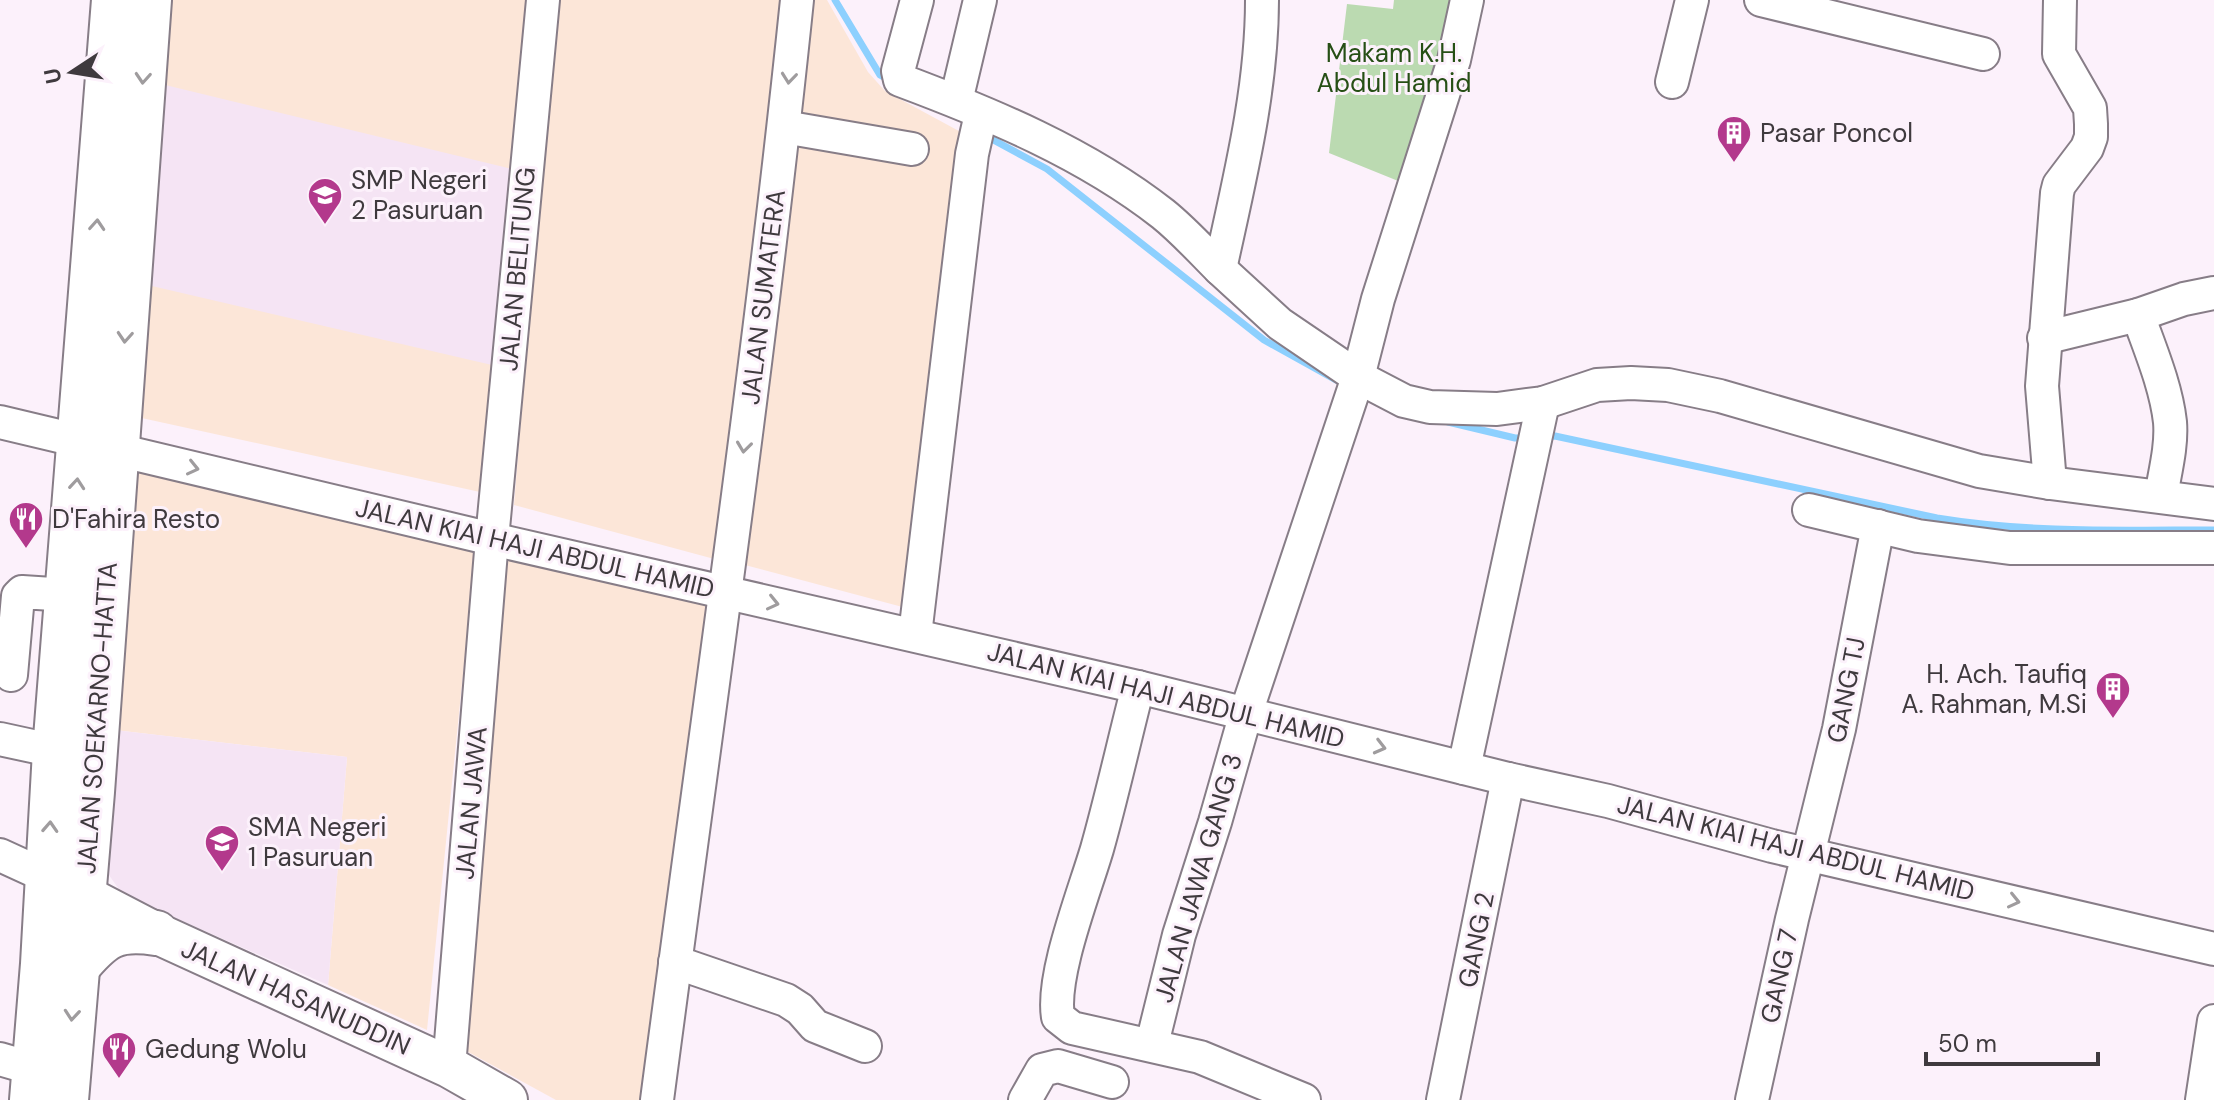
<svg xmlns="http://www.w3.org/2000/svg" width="2214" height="1100" font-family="'DM Sans',sans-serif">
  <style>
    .commercial { fill: #fce6d8 }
    .built { fill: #f5e4f4 }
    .green { fill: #bbdab1 }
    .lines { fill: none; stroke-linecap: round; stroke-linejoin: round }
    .stream { stroke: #8dd0fe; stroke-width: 7 }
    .minor-casing { stroke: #877d87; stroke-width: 36 }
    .major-casing { stroke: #877d87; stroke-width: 44 }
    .highway-casing { stroke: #877d87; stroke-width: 48 }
    .minor { stroke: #fff; stroke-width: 32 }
    .major { stroke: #fff; stroke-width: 40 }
    .highway { stroke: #fff; stroke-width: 44 }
    .oneway { stroke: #9f9c9e }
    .labels { text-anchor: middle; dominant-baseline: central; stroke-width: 6; stroke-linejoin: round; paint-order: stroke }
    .park-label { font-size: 26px; fill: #264f15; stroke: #fcf1fb }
    .poi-label { font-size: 26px; fill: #3f3a3e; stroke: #fcf1fb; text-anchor: start }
    .street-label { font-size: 26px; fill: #3f3a3e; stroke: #fcf1fb }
  </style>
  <rect width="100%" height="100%" fill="#fcf1fb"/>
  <!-- commercial -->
  <g class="commercial">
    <path d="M164,0h365l-49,492 -343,-75z"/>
    <path d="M555,0h234l-71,560 -204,-55z"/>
    <path d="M806,0h21l41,72 17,19 85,46 -60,472 -169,-45z"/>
    <path d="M127,448l351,77 -51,505 -99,-45 19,-228 -241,-28z"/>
    <path d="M507,530l210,52 -72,518h-89l-97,-53z"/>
  </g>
  <!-- built -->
  <g class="built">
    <path d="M157,83l355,86 -20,196 -353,-82z"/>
    <path d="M106,729l241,28 -19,228 -205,-90 -31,-44z"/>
  </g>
  <!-- green -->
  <path class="green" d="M1394,0h73l-54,187 -84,-34 18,-149 46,5z"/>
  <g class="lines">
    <!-- stream -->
    <g class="stream">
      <path d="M835,0l45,75 9,5"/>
      <path d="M986,136l61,33 217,171 72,40"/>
      <path d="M1448,422l67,16h10"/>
      <path d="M1546,437l9,-1 382,82c91,15 184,12 277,12"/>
    </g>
    <!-- minor casing -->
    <g class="minor-casing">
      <g id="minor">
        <path d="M917,0l-19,71 2,9c91,34 185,73 263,134 20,16 39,37 57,55 19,-88 42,-178 42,-269"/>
        <path d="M1761,0l222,54"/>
        <path d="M1672,82l20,-82"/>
        <path d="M956,101l24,-101"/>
        <path d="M784,127l128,22"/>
        <path d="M1220,269l60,55 78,53 46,24 26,6 67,2 46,-6 54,-18 34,-2 37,2 52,11 259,75 71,12 164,21"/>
        <path d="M2138,315c12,34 28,71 32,107 2,24 -5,50 -9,74"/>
        <path d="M2044,338l94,-23 46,-16 30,-6"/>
        <path d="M0,422l492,117 646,148 370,92 100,22 164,45 442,103"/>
        <path d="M2050,483l-8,-97 15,-193 2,-8 28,-37 4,-11v-13l-1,-16 -31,-54 1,-54"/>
        <path d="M1809,510l109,26 92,12h204"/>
        <path d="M915,635l57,-481 9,-40"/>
        <path d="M11,675l7,-79 4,-4 46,3"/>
        <path d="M1138,687c-14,54 -26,109 -41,162 -13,44 -46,127 -39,168l14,11 128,29 104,43"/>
        <path d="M0,739l55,12"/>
        <path d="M1464,768l79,-365"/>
        <path d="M0,855l48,22"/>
        <path d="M675,962l111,38 14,9 15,17 50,20"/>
        <path d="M1152,1044l27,-109 36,-113 31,-109 112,-336 20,-78 76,-239 13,-60"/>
        <path d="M0,1059l34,10"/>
        <path d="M449,1067l43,-528 51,-539"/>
        <path d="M657,1100c48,-366 102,-732 140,-1100"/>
        <path d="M1025,1100l17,-30 16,-4 54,16"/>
        <path d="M1443,1100l65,-321"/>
        <path d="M1752,1100l40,-181 47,-190 39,-203"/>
        <path d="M2202,1100l12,-79"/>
      </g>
    </g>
    <!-- major casing -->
    <g class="major-casing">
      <path id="major" d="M58,882l98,51 293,134 58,33"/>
    </g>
    <!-- highway casing -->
    <g class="highway-casing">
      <g id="highway">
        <path d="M77,967c26,-31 38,-40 79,-34"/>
        <path d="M32,1100l11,-136 12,-213 59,-751"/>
        <path d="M66,1100l26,-308 57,-792"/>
      </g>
    </g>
    <!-- minor -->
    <use href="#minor" class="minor"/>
    <!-- major -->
    <use href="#major" class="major"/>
    <!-- highway -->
    <use href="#highway" class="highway"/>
  </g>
  <!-- one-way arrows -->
  <defs><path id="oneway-chevron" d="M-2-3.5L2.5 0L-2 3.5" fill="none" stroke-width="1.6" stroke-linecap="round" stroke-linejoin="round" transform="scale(2)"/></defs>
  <g class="oneway">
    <use href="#oneway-chevron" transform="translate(143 78) rotate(94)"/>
    <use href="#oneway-chevron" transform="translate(789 78) rotate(96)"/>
    <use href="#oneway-chevron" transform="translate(97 225) rotate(-86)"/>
    <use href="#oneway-chevron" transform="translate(125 337) rotate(94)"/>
    <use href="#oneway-chevron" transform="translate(744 447) rotate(97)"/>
    <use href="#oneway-chevron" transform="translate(193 468) rotate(13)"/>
    <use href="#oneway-chevron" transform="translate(77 484) rotate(-85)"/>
    <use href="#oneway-chevron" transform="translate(773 603) rotate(13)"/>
    <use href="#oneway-chevron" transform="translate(1380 747) rotate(14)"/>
    <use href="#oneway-chevron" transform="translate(50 827) rotate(-87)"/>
    <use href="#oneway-chevron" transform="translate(2014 901) rotate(13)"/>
    <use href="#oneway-chevron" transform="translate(72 1015) rotate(95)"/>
  </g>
  <!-- icons -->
  <defs>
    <g id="building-pin" transform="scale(1.8)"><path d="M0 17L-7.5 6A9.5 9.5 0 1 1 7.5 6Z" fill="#b3398c" stroke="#fcf1fb"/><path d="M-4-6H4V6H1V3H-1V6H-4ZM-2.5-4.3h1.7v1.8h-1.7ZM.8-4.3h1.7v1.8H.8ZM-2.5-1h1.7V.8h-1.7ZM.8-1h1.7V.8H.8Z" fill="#fff"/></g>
    <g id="school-pin" transform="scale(1.8)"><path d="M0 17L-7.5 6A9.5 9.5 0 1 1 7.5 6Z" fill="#b3398c" stroke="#fcf1fb"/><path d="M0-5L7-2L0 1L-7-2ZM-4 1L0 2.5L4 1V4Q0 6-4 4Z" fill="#fff"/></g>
    <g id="restaurant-pin" transform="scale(1.8)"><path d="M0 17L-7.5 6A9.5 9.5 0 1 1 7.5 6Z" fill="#b3398c" stroke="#fcf1fb"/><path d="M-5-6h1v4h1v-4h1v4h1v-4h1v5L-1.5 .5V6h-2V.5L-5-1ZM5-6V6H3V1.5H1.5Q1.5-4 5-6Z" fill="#fff"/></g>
  </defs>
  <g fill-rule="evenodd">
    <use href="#building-pin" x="1734" y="133"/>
    <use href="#school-pin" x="325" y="195"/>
    <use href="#restaurant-pin" x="26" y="519"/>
    <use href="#building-pin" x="2113" y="689"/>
    <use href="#school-pin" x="222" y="842"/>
    <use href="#restaurant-pin" x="119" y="1049"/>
  </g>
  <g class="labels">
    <!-- park labels -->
    <g class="park-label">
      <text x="1394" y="53">Makam K.H.<tspan x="1394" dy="30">Abdul Hamid</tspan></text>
    </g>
    <!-- poi labels -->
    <g class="poi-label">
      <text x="1760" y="133">Pasar Poncol</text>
      <text x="351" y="180">SMP Negeri<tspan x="351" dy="30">2 Pasuruan</tspan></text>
      <text x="52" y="519">D'Fahira Resto</text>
      <text x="2087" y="674" text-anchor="end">H. Ach. Taufiq<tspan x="2087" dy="30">A. Rahman, M.Si</tspan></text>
      <text x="248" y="827">SMA Negeri<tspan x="248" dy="30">1 Pasuruan</tspan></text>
      <text x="145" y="1049">Gedung Wolu</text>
    </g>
    <!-- street labels -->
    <g class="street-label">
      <text transform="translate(517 269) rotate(-85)">JALAN BELITUNG</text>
      <text transform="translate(763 297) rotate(-83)">JALAN SUMATERA</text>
      <text transform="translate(535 548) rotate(13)">JALAN KIAI HAJI ABDUL HAMID</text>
      <text transform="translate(1846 690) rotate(-79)">GANG TJ</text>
      <text transform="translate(1166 695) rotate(14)">JALAN KIAI HAJI ABDUL HAMID</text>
      <text transform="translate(97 718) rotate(-86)">JALAN SOEKARNO-HATTA</text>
      <text transform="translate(471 803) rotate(-85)">JALAN JAWA</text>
      <text transform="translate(1796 848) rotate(14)">JALAN KIAI HAJI ABDUL HAMID</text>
      <text transform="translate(1198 878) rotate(-74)">JALAN JAWA GANG 3</text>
      <text transform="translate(1476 940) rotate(-79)">GANG 2</text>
      <text transform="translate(1779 976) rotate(-78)">GANG 7</text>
      <text transform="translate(296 997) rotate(24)">JALAN HASANUDDIN</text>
    </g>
  </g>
  <!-- north arrow -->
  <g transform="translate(72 72) rotate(258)" stroke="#fcf1fb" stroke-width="6" paint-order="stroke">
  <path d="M0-6L14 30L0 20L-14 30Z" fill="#3f3a3e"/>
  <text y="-12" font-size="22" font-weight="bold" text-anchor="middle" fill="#3f3a3e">U</text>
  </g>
  <!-- scale -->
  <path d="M1926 1052v12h172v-12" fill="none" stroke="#3f3a3e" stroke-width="4"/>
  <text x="1938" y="1052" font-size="24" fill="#3f3a3e" stroke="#fcf1fb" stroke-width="6" paint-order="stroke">50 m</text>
</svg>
